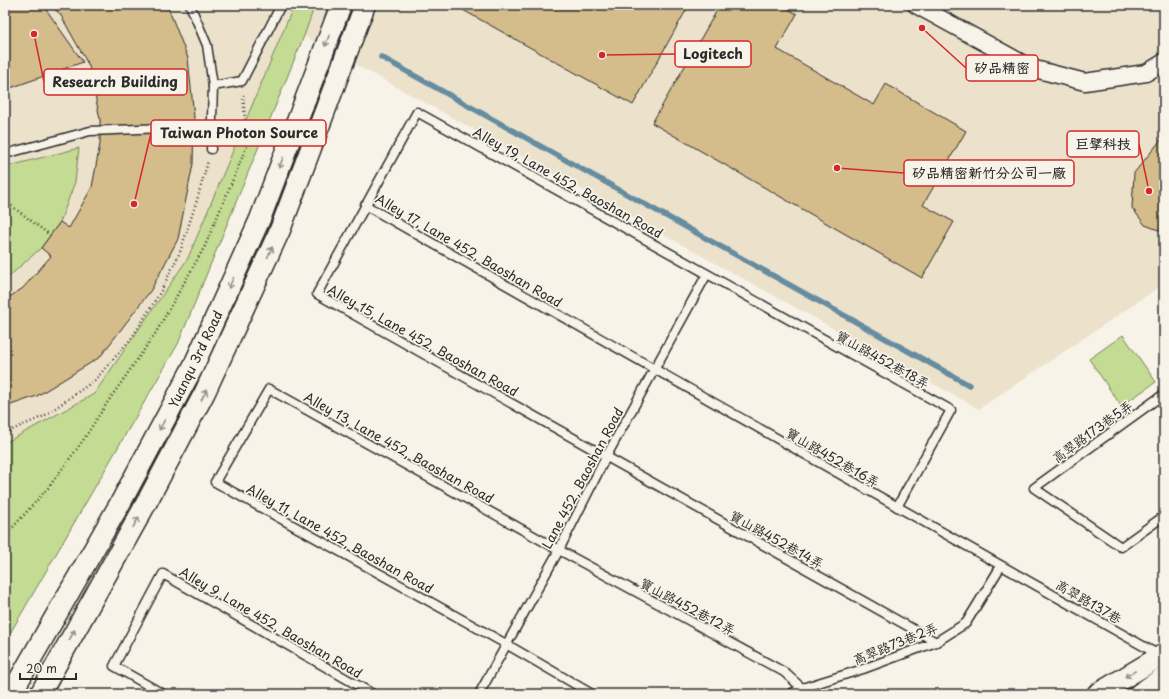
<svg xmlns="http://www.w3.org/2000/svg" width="1169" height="699" font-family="'Playpen Sans','LXGW WenKai TC',sans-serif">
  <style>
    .built { fill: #ece2cc }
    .green { fill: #c3db92; stroke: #77835e }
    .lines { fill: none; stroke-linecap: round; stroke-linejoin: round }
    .stream { stroke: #668ca0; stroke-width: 5.5 }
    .building { fill: #d4bc8b; stroke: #2b2b2b }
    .service-casing { stroke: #2b2b2b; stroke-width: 11 }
    .minor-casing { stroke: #2b2b2b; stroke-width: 19 }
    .tertiary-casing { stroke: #2b2b2b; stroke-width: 23 }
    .path { stroke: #2b2b2b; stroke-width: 2.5; stroke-dasharray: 1 3; stroke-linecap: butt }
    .service { stroke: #f7f3e8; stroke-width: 8 }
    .minor { stroke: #f7f3e8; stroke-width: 16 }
    .tertiary { stroke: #f7f3e8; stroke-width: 20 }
    .oneway { stroke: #918f8a }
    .labels { text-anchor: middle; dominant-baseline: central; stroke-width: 3.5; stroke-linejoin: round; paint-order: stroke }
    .street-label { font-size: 13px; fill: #2b2b2b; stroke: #f7f3e8 }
    .leader { fill: none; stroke: #d62828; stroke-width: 1.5 }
    .callout-dot { fill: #d62828; stroke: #f7f3e8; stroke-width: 1.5 }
    .callout { fill: #f7f3e8; stroke: #d62828; stroke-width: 1.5 }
    .callout-label { font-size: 14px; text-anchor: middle; font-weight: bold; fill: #2b2b2b }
  </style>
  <rect width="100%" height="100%" fill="#f7f3e8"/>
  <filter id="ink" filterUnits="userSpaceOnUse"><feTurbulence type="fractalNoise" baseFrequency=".025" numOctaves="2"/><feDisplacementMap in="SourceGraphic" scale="8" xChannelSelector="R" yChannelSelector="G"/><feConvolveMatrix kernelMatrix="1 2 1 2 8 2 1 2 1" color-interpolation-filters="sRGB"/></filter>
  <g filter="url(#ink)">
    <!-- built -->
    <path class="built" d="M5,5h1159v279l-185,125 -675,-373 -126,308 -173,298z"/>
    <!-- green -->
    <g class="green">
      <path d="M294,5h21l-11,31 -126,308 -173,298v-199l89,-49 94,-136z"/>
      <path d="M79,148l-4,34 -15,40 -19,26 -36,32v-113z"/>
      <path d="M1123,335l33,47 -35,24 -32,-47z"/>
    </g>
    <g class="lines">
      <!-- stream -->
      <path class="stream" d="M381,57l588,328"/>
    </g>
    <!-- building -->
    <g class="building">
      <path d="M5,5h38l40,57 -78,28z"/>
      <path d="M50,5h117l21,53 6,59 -1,47 -15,75 -27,51 -51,67 -63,39 -32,11v-107l18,-12 28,-32 -10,-8 19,-26 9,6 23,-41 8,-43v-25l-11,-53 -29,-52z"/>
      <path d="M454,5h235l-56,100z"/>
      <path d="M720,5h61l16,9 -20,35 97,56 12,-21 80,47 -43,74 31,17 -32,56 -270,-155z"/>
      <path d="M1164,136v96l-19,-7 -13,-17 2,-35z"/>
    </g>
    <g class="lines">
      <!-- service casing -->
      <g class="service-casing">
        <g id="service">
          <path d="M190,5l17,40 6,41 -2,63"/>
          <path d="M213,86l29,-5 39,-76"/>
          <path d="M5,154l85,-23 122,-5"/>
          <path d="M365,205l794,450"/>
          <path d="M1164,394l-130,94 87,59 43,-31"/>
          <path d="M897,507l54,-97 -534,-298 -100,182 619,348"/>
          <path d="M163,694l-49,-28 49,-92 210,120"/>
          <path d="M479,694l80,-144 47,-93 101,-183"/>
          <path d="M592,694l-86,-50 -291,-162 54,-93 290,161 225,122 18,16"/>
          <path d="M790,694l12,-6 61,-19 73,-27 30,-19 35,-57"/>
        </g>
      </g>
      <!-- minor casing -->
      <g class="minor-casing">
        <path id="minor" d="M916,5l115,63 54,14 61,-9 18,-11"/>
      </g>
      <!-- tertiary casing -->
      <g class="tertiary-casing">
        <g id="tertiary">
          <path d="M11,694l111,-194 71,-133 67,-148 81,-214"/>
          <path d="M40,694l102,-183 63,-119 75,-162 85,-225"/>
          <path d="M1097,694l67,-40"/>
          <path d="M1139,694l25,-17"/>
        </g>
      </g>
      <!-- path -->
      <g class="path">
        <path d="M5,201l45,34"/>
        <path d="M5,433l39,-17 51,-36 36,-41 30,-48 19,-39 17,-52 11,-39"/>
        <path d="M5,536l43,-48 34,-46 25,-39 48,-69 50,-88 42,-100 -4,-53"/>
      </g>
      <!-- service -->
      <use href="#service" class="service"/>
      <!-- minor -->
      <use href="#minor" class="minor"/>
      <!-- tertiary -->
      <use href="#tertiary" class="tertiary"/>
    </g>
    <!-- one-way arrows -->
    <defs><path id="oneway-shaft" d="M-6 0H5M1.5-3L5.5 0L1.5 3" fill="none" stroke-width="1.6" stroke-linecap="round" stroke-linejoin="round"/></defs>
    <g class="oneway">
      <use href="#oneway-shaft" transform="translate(327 41) rotate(111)"/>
      <use href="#oneway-shaft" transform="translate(281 163) rotate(111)"/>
      <use href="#oneway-shaft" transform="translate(270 252) rotate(-65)"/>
      <use href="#oneway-shaft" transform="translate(231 283) rotate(114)"/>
      <use href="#oneway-shaft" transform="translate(204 395) rotate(-63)"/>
      <use href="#oneway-shaft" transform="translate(162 425) rotate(118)"/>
      <use href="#oneway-shaft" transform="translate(136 522) rotate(-61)"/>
      <use href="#oneway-shaft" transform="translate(72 635) rotate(-61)"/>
      <use href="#oneway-shaft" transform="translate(1130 674) rotate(150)"/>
    </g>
  </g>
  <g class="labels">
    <!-- street labels -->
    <g class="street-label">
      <text transform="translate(568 182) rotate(29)">Alley 19, Lane 452, Baoshan Road</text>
      <text transform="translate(469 250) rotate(30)">Alley 17, Lane 452, Baoshan Road</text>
      <text transform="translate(423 340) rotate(29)">Alley 15, Lane 452, Baoshan Road</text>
      <text transform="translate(195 359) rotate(-64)">Yuanqu 3rd Road</text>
      <text transform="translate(883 359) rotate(29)">寶山路452巷18弄</text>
      <text transform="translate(1092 431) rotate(-36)">高翠路173巷5弄</text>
      <text transform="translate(399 447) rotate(29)">Alley 13, Lane 452, Baoshan Road</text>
      <text transform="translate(833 457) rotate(30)">寶山路452巷16弄</text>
      <text transform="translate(582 478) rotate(-62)">Lane 452, Baoshan Road</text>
      <text transform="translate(340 538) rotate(29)">Alley 11, Lane 452, Baoshan Road</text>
      <text transform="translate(777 539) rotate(29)">寶山路452巷14弄</text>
      <text transform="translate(1089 601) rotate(30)">高翠路137巷</text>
      <text transform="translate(688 606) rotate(28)">寶山路452巷12弄</text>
      <text transform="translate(271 622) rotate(30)">Alley 9, Lane 452, Baoshan Road</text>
      <text transform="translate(895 643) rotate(-22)">高翠路73巷2弄</text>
    </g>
  </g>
  <!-- callouts -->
  <path class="leader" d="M602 55L675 54M922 28L966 68M34 34L44 82M134 204L151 133M1149 191L1139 144M837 168L904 173"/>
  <g class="callout-dot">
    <circle cx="602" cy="55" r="4"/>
    <circle cx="922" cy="28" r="4"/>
    <circle cx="34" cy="34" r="4"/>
    <circle cx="134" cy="204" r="4"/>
    <circle cx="1149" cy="191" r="4"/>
    <circle cx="837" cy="168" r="4"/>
  </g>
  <g class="callout">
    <rect x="675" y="41" width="76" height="26" rx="4"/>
    <rect x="966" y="55" width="72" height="26" rx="4"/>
    <rect x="44" y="69" width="143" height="26" rx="4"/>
    <rect x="151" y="120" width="175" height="26" rx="4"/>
    <rect x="1067" y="131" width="72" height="26" rx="4"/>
    <rect x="904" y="160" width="170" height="26" rx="4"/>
  </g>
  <g class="callout-label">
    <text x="713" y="59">Logitech</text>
    <text x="1002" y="73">矽品精密</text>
    <text x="115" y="87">Research Building</text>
    <text x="239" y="138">Taiwan Photon Source</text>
    <text x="1103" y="149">巨擘科技</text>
    <text x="989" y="178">矽品精密新竹分公司一廠</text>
  </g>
  <!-- margin -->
  <rect width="1169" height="699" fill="none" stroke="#f7f3e8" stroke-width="20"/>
  <rect x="10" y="10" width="1149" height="679" fill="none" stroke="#2b2b2b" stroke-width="1.5" filter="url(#ink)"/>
  <!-- scale -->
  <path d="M20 673v6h56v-6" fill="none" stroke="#2b2b2b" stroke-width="2"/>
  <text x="26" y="673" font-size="12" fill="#2b2b2b" stroke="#f7f3e8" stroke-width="3" paint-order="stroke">20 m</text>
</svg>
